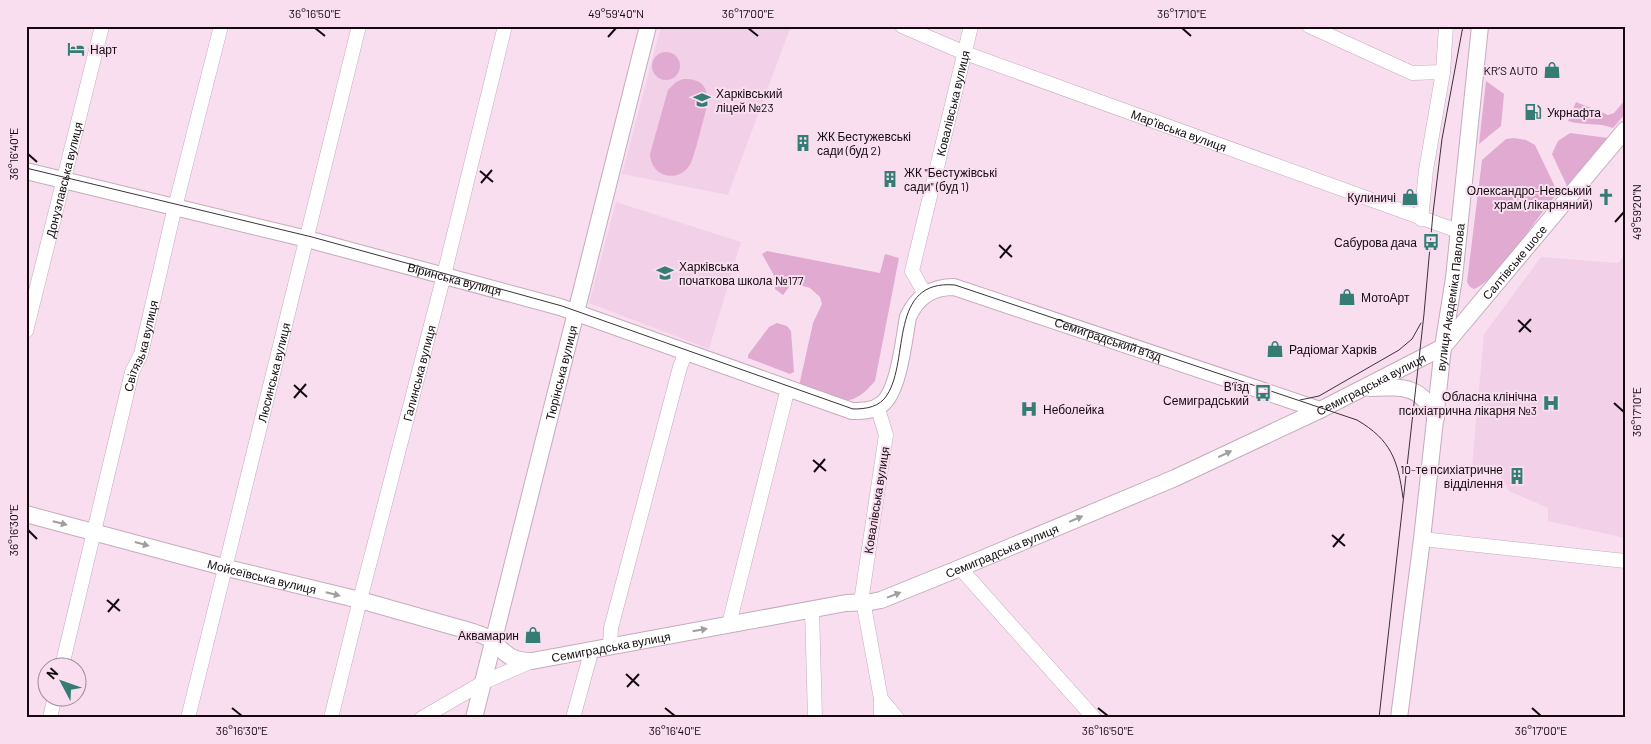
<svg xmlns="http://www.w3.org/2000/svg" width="1651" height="744" font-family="Barlow,sans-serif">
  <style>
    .built { fill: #f2d1e8 }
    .green { fill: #e1aad1 }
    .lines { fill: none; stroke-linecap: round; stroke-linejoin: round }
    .minor-casing { stroke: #c5abbc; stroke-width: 15 }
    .major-casing { stroke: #c5abbc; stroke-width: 18 }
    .minor { stroke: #fff; stroke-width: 14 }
    .major { stroke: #fff; stroke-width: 16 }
    .tram { stroke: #3e313a; stroke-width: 1 }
    .oneway { fill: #a19da0 }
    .ticks { fill: none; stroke: #140b11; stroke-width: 2 }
    .labels { text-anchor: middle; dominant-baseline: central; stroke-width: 4; stroke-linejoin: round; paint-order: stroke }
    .poi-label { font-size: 12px; fill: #140b11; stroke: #f9def0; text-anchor: start }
    .street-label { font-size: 12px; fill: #140b11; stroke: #f9def0 }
    .neatline { fill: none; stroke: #140b11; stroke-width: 2 }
    .ticks-label { font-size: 12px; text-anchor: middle; fill: #140b11 }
  </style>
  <rect width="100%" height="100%" fill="#f9def0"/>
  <!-- built -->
  <g class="built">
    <path d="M661,26h130l-63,169 -106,-21z"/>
    <path d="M616,202l125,40 -32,107 -120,-46z"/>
    <path d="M1625,255v283l-77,-17v-13l-39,-17 -11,-19 -27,5 13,-143 57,-77 77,6z"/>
  </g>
  <!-- green -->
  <g class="green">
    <circle cx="666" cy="66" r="14"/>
    <path d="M683,79c34,-1 24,29 18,50 -3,11 -6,23 -10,34 -11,21 -40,15 -41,-9l18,-64 8,-8z"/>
    <path d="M1486,81l18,13 -3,32 -22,18z"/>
    <path d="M1625,100v14l-12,14c-15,-6 -30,-2 -45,-7l8,-19 32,13 6,-2z"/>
    <path d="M1570,133l38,5 -41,48 -15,-32 6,-13z"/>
    <path d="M1514,138l12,2 9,5 23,48c-21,22 -58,86 -84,96l-4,-2 -3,-5 15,-122 24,-21z"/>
    <path d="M767,251l113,22 5,-19 14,4 -24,123c-7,8 -15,17 -26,19 -12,2 -38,-10 -50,-14l14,-63 9,-19 -2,-7 -10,-9 -18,-5 -9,12 -8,-6 1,-10 -14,-25z"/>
    <path d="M777,323l10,3 4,5 3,41 -4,2 -42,-16v-3l21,-28z"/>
  </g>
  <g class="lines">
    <!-- minor casing -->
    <g class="minor-casing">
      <g id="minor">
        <path id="s1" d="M902,26l63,27 493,178"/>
        <path d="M1309,26l103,47 31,-1"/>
        <path d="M1421,219l5,-49 17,-98 3,-46"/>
        <path id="s2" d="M925,294l-13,-23 59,-245"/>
        <path id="s3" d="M26,331l76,-305"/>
        <path d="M877,407l1,2 8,26 -24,160 19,104v19"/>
        <path d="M1422,539l203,22"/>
        <path d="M960,568l134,150"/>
        <path d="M812,609l3,109"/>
        <path d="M729,624l59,-236"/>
        <path d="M610,646l1,-18 69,-261 6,-15"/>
        <path id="s4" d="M62,666l70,-294 9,-18 32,-139 48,-189"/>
        <path d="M881,699l16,19"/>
        <path d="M50,718l5,-22"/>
        <path id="s5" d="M188,718l171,-692"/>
        <path id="s6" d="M331,718l29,-118 84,-325 61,-249"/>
        <path d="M422,718l62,-36 48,-21"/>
        <path d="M573,718l19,-69"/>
      </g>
    </g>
    <!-- major casing -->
    <g class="major-casing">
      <g id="major">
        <path id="s7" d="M26,171l281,68 253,68 292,104c11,0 21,0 30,-7 17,-13 22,-66 26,-87 9,-20 23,-30 46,-30l366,123"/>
        <path d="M1370,388c32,-1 51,-4 66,30"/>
        <path id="s8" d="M26,514l201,54 133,32 113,32c5,2 10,3 15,6 17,13 19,23 44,23l314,-58 25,-1 10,-2 79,-32 215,-90 147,-69 121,-62 182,-217"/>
        <path id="s9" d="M474,718l174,-692"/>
        <path id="s10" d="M1399,718l23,-179 21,-192 11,-69 26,-252"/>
      </g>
    </g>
    <!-- minor -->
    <use href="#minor" class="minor"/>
    <!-- major -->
    <use href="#major" class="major"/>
    <!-- tram -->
    <g class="tram">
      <path d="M26,168l286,69 250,69 291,103c13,0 27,-2 34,-14 23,-35 1,-116 68,-110l402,135c34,20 41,40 46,78"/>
      <path d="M1300,400l19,-4 80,-46 13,-11 9,-16"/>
      <path d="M1379,718l45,-404 9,-101 9,-74 21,-113"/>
    </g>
  </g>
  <!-- one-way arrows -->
  <defs><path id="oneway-solid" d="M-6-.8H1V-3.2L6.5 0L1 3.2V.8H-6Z" transform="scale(1.25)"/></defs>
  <g class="oneway">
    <use href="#oneway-solid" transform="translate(1225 454) rotate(-25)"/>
    <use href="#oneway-solid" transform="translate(1076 519) rotate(-23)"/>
    <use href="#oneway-solid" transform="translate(60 523) rotate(14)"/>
    <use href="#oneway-solid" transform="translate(142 544) rotate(15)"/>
    <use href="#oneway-solid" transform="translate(333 594) rotate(14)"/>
    <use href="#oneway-solid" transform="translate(894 595) rotate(-21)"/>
    <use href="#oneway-solid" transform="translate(700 630) rotate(-10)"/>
  </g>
  <!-- ticks -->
  <path class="ticks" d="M315,28l10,8M748,28l10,8M1182,28l9,8M608,37l8,-9M28,154l9,8M480,171l13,11M481,183l11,-13M1615,222l9,-10M999,245l13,12M1000,258l11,-13M1518,320l13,12M1519,332l12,-13M294,385l13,12M294,398l12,-14M1614,403l10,9M813,460l13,11M814,472l11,-13M28,530l9,9M1332,535l13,11M1333,547l11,-13M107,600l13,11M108,612l11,-13M626,674l13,12M627,687l12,-13M232,708l10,8M665,708l10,8M1098,708l10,8M1532,708l9,8"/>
  <!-- icons -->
  <defs>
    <g id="hotel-bare" transform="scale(1.35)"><path d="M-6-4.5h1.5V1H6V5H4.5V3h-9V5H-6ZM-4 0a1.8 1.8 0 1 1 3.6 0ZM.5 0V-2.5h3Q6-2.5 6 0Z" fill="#357c75" stroke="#f9def0" stroke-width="2.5" paint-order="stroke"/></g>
    <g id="shop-bare" transform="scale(1.35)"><path d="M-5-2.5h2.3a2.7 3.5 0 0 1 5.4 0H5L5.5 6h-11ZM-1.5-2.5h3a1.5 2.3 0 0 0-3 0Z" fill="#357c75" stroke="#f9def0" stroke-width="2.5" paint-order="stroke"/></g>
    <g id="school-bare" transform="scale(1.35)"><path d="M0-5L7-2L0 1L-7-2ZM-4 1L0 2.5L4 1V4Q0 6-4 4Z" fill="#357c75" stroke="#f9def0" stroke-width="2.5" paint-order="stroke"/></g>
    <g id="fuel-bare" transform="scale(1.35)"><path d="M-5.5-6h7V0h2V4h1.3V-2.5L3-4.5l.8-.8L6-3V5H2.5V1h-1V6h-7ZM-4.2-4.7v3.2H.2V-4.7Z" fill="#357c75" stroke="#f9def0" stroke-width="2.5" paint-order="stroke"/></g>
    <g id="building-bare" transform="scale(1.35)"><path d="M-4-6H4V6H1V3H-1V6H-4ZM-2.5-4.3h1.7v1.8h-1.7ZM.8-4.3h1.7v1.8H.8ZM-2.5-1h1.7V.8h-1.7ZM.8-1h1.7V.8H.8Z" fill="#357c75" stroke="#f9def0" stroke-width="2.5" paint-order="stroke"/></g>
    <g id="church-bare" transform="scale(1.35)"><path d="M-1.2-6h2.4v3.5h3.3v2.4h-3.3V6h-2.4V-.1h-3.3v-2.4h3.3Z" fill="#357c75" stroke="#f9def0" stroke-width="2.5" paint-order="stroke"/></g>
    <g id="bus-bare" transform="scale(1.35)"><path d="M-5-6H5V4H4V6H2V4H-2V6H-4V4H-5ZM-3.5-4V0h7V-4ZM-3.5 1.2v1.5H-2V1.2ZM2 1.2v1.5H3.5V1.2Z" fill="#357c75" stroke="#f9def0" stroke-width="2.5" paint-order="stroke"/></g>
    <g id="hospital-bare" transform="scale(1.35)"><path d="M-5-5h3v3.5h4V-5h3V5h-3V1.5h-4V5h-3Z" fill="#357c75" stroke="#f9def0" stroke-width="2.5" paint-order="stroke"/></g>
  </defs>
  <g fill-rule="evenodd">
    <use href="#hotel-bare" x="76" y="49"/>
    <use href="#shop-bare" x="1552" y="70"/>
    <use href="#school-bare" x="702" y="100"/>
    <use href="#fuel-bare" x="1533" y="112"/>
    <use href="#building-bare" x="803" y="143"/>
    <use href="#building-bare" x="890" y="179"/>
    <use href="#shop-bare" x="1410" y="197"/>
    <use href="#church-bare" x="1606" y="197"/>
    <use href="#bus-bare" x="1431" y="242"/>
    <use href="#school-bare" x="665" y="273"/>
    <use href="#shop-bare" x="1347" y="297"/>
    <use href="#shop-bare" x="1275" y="349"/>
    <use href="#bus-bare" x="1263" y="393"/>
    <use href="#hospital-bare" x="1551" y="403"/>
    <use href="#hospital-bare" x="1029" y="409"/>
    <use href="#building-bare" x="1517" y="476"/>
    <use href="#shop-bare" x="533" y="635"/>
  </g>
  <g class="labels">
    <!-- poi labels -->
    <g class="poi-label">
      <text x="90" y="49">Нарт</text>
      <text x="1538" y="70" text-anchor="end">KR’S AUTO</text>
      <text x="716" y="93">Харківський<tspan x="716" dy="14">ліцей №23</tspan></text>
      <text x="1547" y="112">Укрнафта</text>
      <text x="817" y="136">ЖК Бестужевські<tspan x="817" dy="14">сади (буд 2)</tspan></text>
      <text x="904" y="172">ЖК "Бестужівські<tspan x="904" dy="14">сади" (буд 1)</tspan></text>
      <text x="1592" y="190" text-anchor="end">Олександро-Невський<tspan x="1592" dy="14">храм (лікарняний)</tspan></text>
      <text x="1396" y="197" text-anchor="end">Кулиничі</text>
      <text x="1417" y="242" text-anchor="end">Сабурова дача</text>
      <text x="679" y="266">Харківська<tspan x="679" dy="14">початкова школа №177</tspan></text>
      <text x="1361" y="297">МотоАрт</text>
      <text x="1289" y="349">Радіомаг Харків</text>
      <text x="1249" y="386" text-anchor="end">В'їзд<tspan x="1249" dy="14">Семиградський</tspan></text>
      <text x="1537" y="396" text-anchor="end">Обласна клінічна<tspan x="1537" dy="14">психіатрична лікарня №3</tspan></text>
      <text x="1043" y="409">Неболейка</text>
      <text x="1503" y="469" text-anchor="end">10-те психіатричне<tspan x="1503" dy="14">відділення</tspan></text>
      <text x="519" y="635" text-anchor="end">Аквамарин</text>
    </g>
    <!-- street labels -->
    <g class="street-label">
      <text stroke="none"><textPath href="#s2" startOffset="199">Ковалівська вулиця</textPath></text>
      <text stroke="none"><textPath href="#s1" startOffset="296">Мар'ївська вулиця</textPath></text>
      <text stroke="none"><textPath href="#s3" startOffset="156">Донузлавська вулиця</textPath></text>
      <text stroke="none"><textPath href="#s8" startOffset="1612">Салтівське шосе</textPath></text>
      <text stroke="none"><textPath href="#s7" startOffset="442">Віринська вулиця</textPath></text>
      <text stroke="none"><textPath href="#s10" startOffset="424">вулиця Академіка Павлова</textPath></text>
      <text stroke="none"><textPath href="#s7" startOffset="1206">Семиградський в’їзд</textPath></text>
      <text stroke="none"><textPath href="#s4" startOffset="330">Світязька вулиця</textPath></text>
      <text stroke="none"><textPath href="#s5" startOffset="356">Люсинська вулиця</textPath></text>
      <text stroke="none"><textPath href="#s6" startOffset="356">Галинська вулиця</textPath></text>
      <text stroke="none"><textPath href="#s9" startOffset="356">Тюрінська вулиця</textPath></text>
      <text stroke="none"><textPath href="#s8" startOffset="1420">Семиградська вулиця</textPath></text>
      <text transform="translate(876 500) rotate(-81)">Ковалівська вулиця</text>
      <text stroke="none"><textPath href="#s8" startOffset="1015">Семиградська вулиця</textPath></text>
      <text stroke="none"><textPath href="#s8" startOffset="244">Мойсеївська вулиця</textPath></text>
      <text stroke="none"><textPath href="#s8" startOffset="610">Семиградська вулиця</textPath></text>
    </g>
  </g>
  <!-- border -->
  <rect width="1651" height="744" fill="none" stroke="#f9def0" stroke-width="55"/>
  <!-- north arrow -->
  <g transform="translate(62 682) rotate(311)"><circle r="24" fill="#f9def0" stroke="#9d8a97"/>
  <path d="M0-4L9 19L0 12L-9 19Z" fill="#357c75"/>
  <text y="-8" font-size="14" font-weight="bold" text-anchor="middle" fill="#140b11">N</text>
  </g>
  <rect x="28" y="28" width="1596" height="688" class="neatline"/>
  <g class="ticks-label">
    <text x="315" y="18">36°16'50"E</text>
    <text x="616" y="18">49°59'40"N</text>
    <text x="748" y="18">36°17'00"E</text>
    <text x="1182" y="18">36°17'10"E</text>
    <text transform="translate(14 154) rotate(-90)" y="4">36°16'40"E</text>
    <text transform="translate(1637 212) rotate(-90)" y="4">49°59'20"N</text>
    <text transform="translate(1637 412) rotate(-90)" y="4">36°17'10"E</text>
    <text transform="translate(14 530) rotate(-90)" y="4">36°16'30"E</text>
    <text x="242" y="735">36°16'30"E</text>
    <text x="675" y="735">36°16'40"E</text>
    <text x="1108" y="735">36°16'50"E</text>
    <text x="1541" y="735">36°17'00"E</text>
  </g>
</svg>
